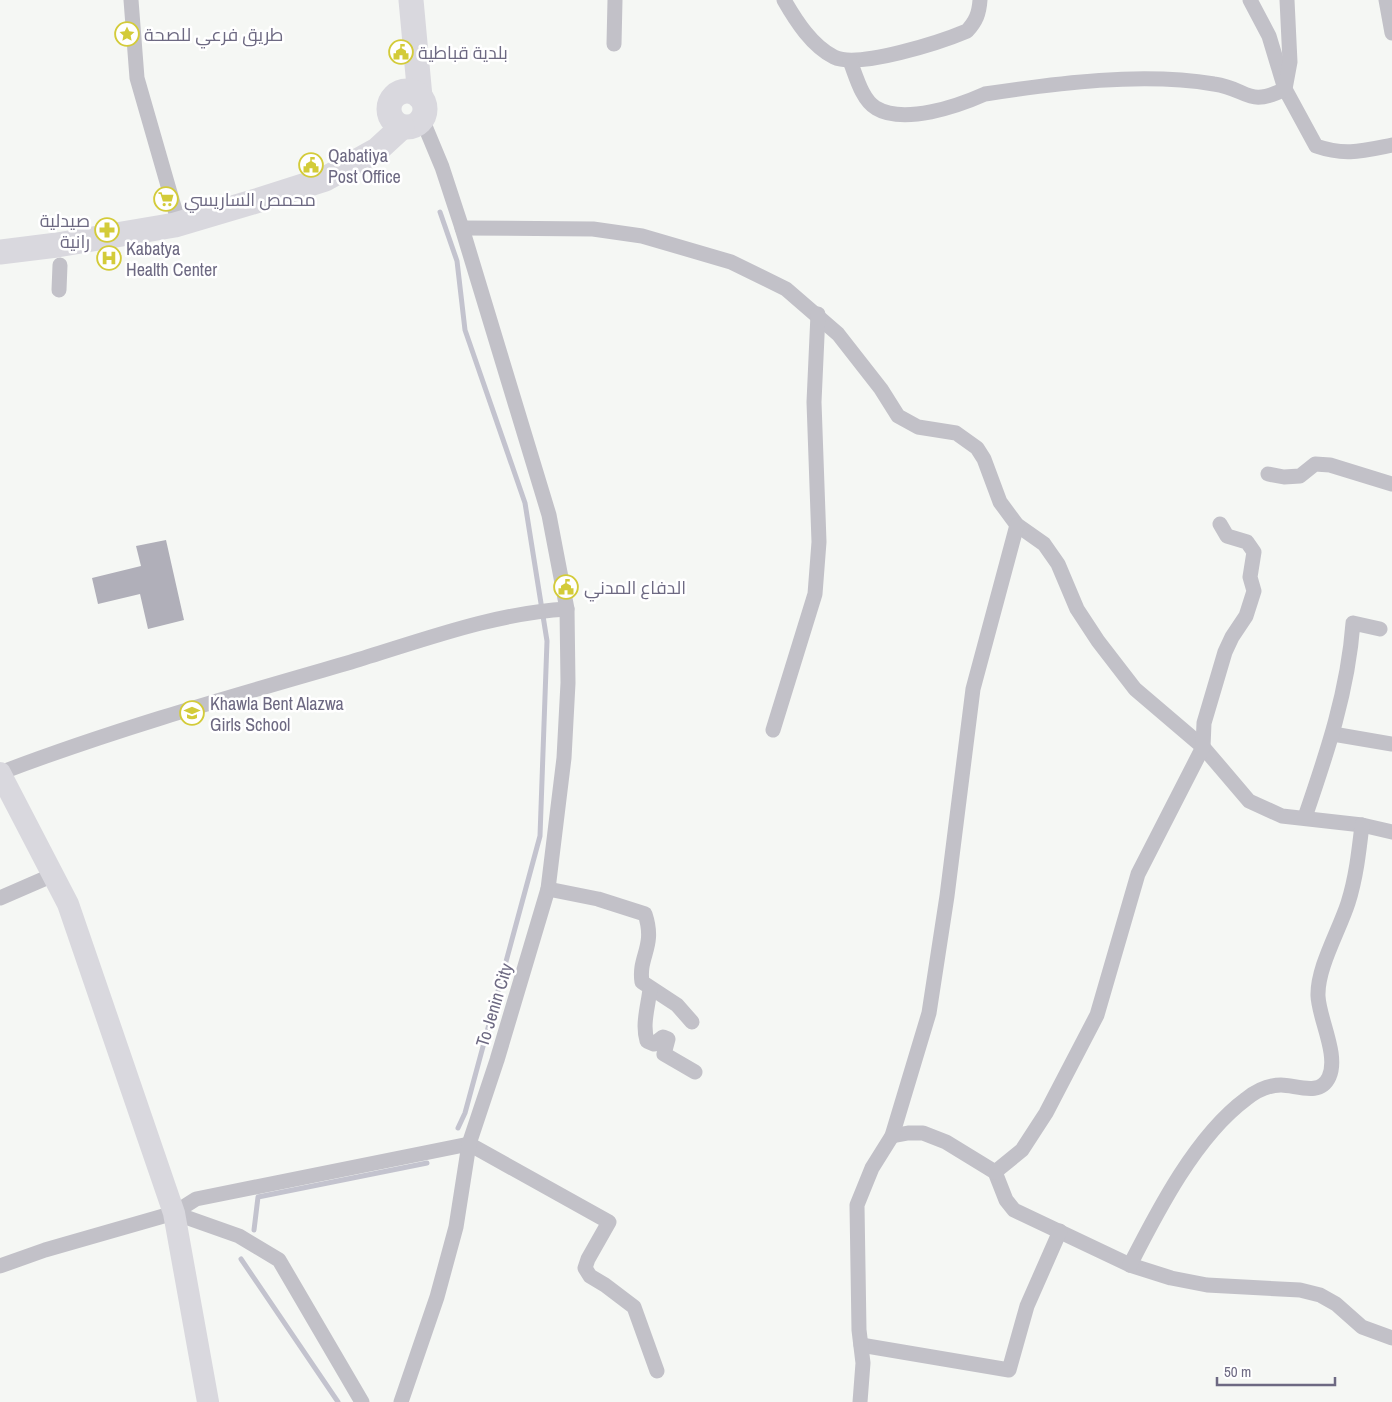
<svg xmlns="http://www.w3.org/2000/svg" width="1392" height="1402" font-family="'Archivo Narrow',Cairo,sans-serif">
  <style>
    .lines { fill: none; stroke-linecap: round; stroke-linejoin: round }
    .stream { stroke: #c3c3ce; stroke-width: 5 }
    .building { fill: #b0afb9 }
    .street { stroke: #c2c1c8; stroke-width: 15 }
    .secondary { stroke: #d9d8de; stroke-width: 22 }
    .primary { stroke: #d9d8de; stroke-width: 25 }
    .labels { text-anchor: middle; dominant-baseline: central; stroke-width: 5; stroke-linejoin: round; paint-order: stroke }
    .poi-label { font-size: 18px; fill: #6d6982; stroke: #fff; text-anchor: start }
    .street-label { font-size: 18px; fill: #6d6982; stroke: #fff }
  </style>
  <rect width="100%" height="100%" fill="#f5f7f4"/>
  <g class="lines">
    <!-- stream -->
    <g class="stream">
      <path d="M440,212l17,49 8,69 60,173 22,138 -7,195 -75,277 -7,15"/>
      <path d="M254,1230l4,-33 169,-34"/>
      <path d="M241,1259l97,143"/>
    </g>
  </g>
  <!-- building -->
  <path class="building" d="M166,540l18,80 -36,9 -8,-35 -42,10 -6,-26 49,-12 -5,-20z"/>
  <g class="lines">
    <!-- street -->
    <g class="street">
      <path d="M131,0l6,78 42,146"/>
      <path d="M784,0c12,21 28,46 50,57 24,12 107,-15 133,-26 9,-10 12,-17 13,-31"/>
      <path d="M1250,0l19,36 16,53 31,57c29,10 46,5 76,-1"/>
      <path d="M1386,0l6,33"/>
      <path d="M614,44l1,-44"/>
      <path d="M850,61c6,15 12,39 26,47 28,17 82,-2 109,-14 72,-11 157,-22 229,-10 35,5 33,24 71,5l5,-27 -3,-62"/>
      <path d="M462,228l131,1 49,7 89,26 55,27 52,45 43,55 17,27 20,11 38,6 21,15 7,11 16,43 17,23 27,19 14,20 19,45 21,32 37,48 68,58 46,54 33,15 80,9 30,7"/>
      <path d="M59,290l1,-25"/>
      <path d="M1268,474l16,3 16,-1 15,-12 15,1 62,19"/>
      <path d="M773,730l42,-136 4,-52 -5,-140 4,-88"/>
      <path d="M1333,734l59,10"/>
      <path d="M0,773c115,-44 233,-77 351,-111 70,-21 143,-49 216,-53"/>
      <path d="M1305,817c22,-64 43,-126 48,-194l27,6"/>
      <path d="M548,889l50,10 47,15c11,33 -7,42 -3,68l35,23 15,17"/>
      <path d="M0,898l53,-23"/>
      <path d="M650,989c-2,18 -8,35 -3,52l7,3 9,-7 5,2 -4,15 31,18"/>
      <path d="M892,1136l16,-3h15l23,9 49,30 11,28 8,10 116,55 41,13 36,7 93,5 20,5 16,9 26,23 30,11"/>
      <path d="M995,1172l27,-22 24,-37 51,-98 41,-141 65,-127 1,-24 21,-71 7,-15 14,-21 8,-25 -4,-14 4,-25 -7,-10 -20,-6 -7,-12"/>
      <path d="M174,1213l22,-14 273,-55 140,78 -21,37 -3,9 5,8 15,9 29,22 23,64"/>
      <path d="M1130,1265c28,-55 66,-129 116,-166 10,-8 22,-14 35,-14 15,0 39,12 48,-8 10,-22 -10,-58 -11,-81 -1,-28 21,-65 30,-93 8,-25 11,-52 14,-78"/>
      <path d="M0,1266l45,-16 129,-37 65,23 40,24 83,142"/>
      <path d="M861,1345l148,25 18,-64 33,-75"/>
      <path d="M401,1402l36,-105 19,-70 13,-83 28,-84 51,-171 16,-131 4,-75 -1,-74 -18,-94 -87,-287 -20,-61 -20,-48"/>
      <path d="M860,1402l3,-39 -4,-33 -2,-125 15,-37 20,-32 37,-123 18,-117 26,-207 44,-164"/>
    </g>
    <!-- secondary -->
    <path class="secondary" d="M0,773l68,131 106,309 34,189"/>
    <!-- primary -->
    <g class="primary">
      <path d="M411,0l9,97"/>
      <circle cx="407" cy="109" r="18"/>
      <path d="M0,252l57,-7 118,-20 81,-24 69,-22 52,-29 25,-23"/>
    </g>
  </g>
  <!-- icons -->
  <defs>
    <g id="sight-ring" transform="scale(1.25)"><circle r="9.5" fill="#fff" stroke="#d3cb39" stroke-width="1.5"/><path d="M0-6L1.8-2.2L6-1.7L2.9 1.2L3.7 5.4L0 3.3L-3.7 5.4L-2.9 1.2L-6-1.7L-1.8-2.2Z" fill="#d3cb39"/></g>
    <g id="civic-ring" transform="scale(1.25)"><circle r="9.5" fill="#fff" stroke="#d3cb39" stroke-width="1.5"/><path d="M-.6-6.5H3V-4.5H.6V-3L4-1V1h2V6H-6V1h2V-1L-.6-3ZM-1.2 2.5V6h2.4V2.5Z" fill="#d3cb39"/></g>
    <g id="supermarket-ring" transform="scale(1.25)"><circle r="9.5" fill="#fff" stroke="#d3cb39" stroke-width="1.5"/><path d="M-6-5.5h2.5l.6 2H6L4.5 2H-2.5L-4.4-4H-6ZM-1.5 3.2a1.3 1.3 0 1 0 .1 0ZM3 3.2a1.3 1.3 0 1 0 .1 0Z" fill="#d3cb39"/></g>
    <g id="pharmacy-ring" transform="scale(1.25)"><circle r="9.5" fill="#fff" stroke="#d3cb39" stroke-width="1.5"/><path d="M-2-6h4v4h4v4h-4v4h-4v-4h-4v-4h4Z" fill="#d3cb39"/></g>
    <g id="hospital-ring" transform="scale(1.25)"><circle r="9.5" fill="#fff" stroke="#d3cb39" stroke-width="1.5"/><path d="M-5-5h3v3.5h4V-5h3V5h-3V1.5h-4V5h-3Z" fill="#d3cb39"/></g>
    <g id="school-ring" transform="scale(1.25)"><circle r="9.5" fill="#fff" stroke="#d3cb39" stroke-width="1.5"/><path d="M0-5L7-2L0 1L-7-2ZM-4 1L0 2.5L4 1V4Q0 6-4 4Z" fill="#d3cb39"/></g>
  </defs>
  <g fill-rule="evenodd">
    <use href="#sight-ring" x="127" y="34"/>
    <use href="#civic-ring" x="401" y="52"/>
    <use href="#civic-ring" x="311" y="165"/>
    <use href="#supermarket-ring" x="166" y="199"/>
    <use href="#pharmacy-ring" x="107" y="230"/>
    <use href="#hospital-ring" x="109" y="258"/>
    <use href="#civic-ring" x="566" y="587"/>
    <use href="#school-ring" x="192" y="713"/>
  </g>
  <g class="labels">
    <!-- poi labels -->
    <g class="poi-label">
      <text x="144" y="34">طريق فرعي للصحة</text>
      <text x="418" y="52">بلدية قباطية</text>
      <text x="328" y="155">Qabatiya<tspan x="328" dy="21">Post Office</tspan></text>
      <text x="184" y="199">محمص الساريسي</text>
      <text x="90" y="220" text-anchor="end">صيدلية<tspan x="90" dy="21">رانية</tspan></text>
      <text x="126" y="248">Kabatya<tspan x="126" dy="21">Health Center</tspan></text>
      <text x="584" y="587">الدفاع المدني</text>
      <text x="210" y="703">Khawla Bent Alazwa<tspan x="210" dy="21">Girls School</tspan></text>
    </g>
    <!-- street labels -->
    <g class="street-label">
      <text transform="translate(494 1005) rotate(-73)">To Jenin City</text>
    </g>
  </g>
  <!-- scale -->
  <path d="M1217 1377v8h118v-8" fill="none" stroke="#6d6982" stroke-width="2.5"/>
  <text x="1224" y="1377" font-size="15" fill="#6d6982" stroke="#ffffff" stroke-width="4" paint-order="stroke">50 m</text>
</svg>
